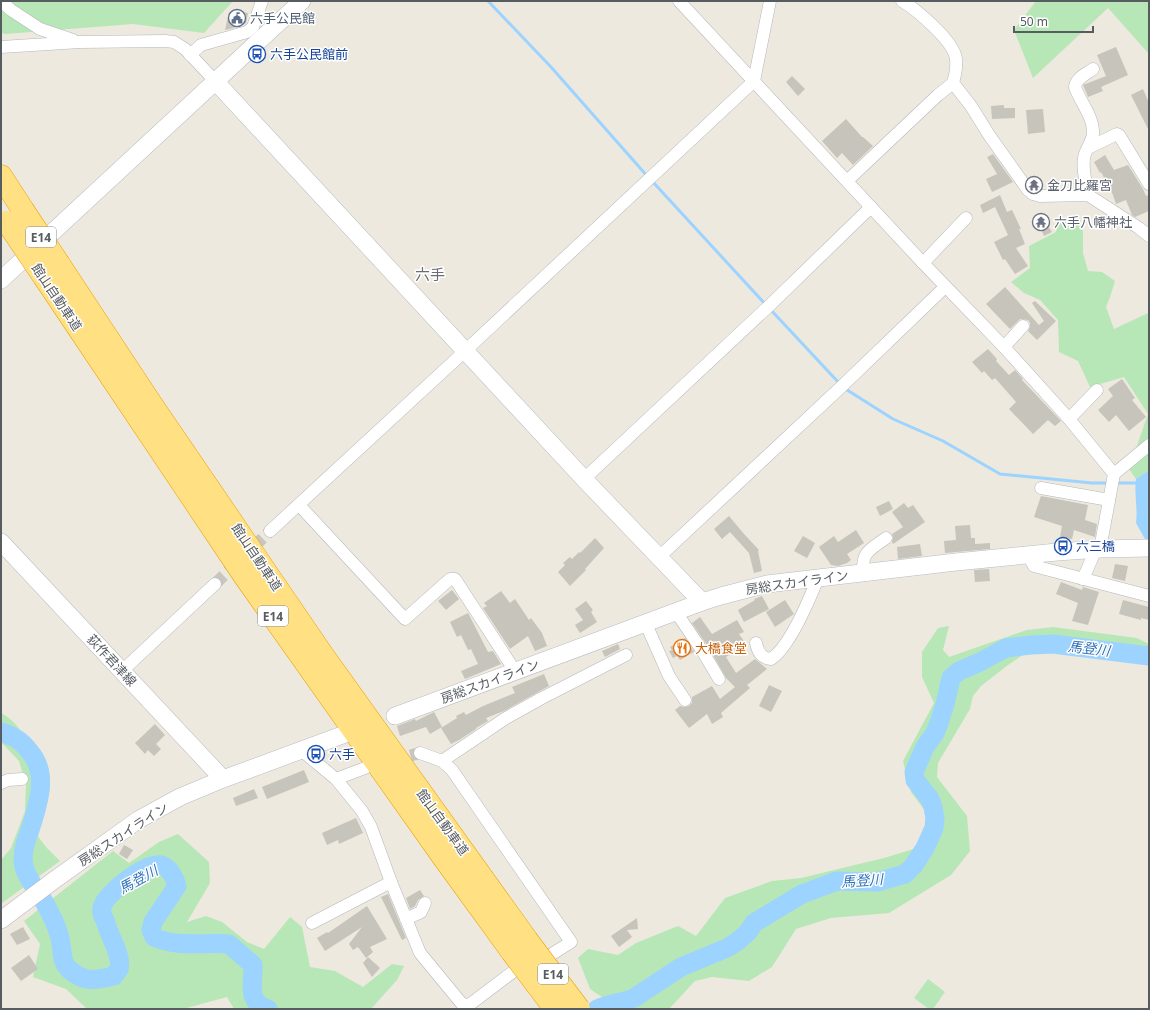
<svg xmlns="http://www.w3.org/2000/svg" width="1150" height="1010" font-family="'Noto Sans','Noto Sans JP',sans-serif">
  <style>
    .green { fill: #b7e7b7 }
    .water { fill: #9cd3ff }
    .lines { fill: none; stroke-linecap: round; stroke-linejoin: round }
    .stream { stroke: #9cd3ff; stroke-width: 3 }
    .river { stroke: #9cd3ff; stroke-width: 19 }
    .building { fill: #c7c4bb }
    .street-tunnel { stroke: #c8c6bf; stroke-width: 12; stroke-dasharray: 12 6; stroke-linecap: butt }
    .street-casing { stroke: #b4b7bd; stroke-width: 13 }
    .secondary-casing { stroke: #b7bbc2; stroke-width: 18 }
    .highway-casing { stroke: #eba200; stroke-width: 23 }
    .street { stroke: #fff; stroke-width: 12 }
    .secondary { stroke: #fff; stroke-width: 17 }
    .highway { stroke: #ffe083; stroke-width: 22 }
    .highway-bridge-casing { stroke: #eba200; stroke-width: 23; stroke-linecap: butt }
    .highway-bridge { stroke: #ffe083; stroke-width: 22 }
    .labels { text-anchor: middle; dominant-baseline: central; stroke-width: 3; stroke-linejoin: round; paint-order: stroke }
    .shield { fill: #fff; stroke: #898d90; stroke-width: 1 }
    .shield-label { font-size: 12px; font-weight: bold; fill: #575c61 }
    .service-label { font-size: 13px; fill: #4e5e75; stroke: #fff; text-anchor: start }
    .transit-label { font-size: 13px; fill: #164399; stroke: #fff; text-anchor: start }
    .worship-label { font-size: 13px; fill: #5b616d; stroke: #fff; text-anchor: start }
    .street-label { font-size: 13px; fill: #575c61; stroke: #fff }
    .food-label { font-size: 13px; fill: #c56008; stroke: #fff; text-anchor: start }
    .water-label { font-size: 14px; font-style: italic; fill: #3073ba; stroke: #fff }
    .quarter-label { font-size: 15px; fill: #686e73; stroke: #fff }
  </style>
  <rect width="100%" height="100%" fill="#ede9de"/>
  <!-- green -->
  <g class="green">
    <path d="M1,1h232l-29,32 -71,-9 -127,10 -5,-1z"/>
    <path d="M1036,1h113v53l-41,-46 -75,70 -19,-48z"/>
    <path d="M1079,216l4,16v21l5,18 14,1 13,9 -5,16 -4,10 8,22 34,-16 1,-6v163l-13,9 -7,-10 19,-55 -24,-37 -34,10 -12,-26 -19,-9 -1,-32 -18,-20 -16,-7 -13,-11 19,-14 -1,-22 27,-14 2,-10z"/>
    <path d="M949,626l-6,24 6,7 78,-27 26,-3 84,11 12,6v7l-58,-10 -49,1 -34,23 -27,21 -8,10 -3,13 -32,54 -1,14 30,39 3,35 -19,24 -62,38 -58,5 -35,11 -24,38 -23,14 -37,-4 -17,4 -26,28h-49l-30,-20 -12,-31 10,-9 30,6 18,-12 42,-17 18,10 29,-38 47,-17 29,-3 83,-20 43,-13 4,-26 -20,-27 -8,-31 31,-58 -12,-26v-25l16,-24z"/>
    <path d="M1,713c11,5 19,17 27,26 3,4 8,6 11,10 21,26 7,59 -2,86l9,12 14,14 -58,42 -1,-43 10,-12 14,-37 1,-27 -7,-23 -18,-19z"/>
    <path d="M178,834l31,28 1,21 -23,39 19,-6 16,6 25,20 17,7 26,-32 12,10 8,40 25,4 28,16 29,-23 12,2 -7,14 -26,29h-137l-7,-12 -44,12h-96l-21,-20 -33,-12 7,-33 -16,-23 89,-70 16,12 30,-21z"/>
    <path d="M928,979l17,13 -12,17h-4l-15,-11z"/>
  </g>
  <!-- water -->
  <path class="water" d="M1149,470v69h-4l-9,-16c2,-14 -2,-29 0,-44z"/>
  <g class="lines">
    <!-- stream -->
    <g class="stream">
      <path d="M488,1l63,66 97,110"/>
      <path d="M652,181l114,124"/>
      <path d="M770,309l70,75"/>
      <path d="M844,388l49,31 50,22 57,33 92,9h17"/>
      <path d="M1115,483h24"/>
    </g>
    <!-- river -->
    <g class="river">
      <path d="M1,732c13,4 21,9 29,20 19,22 8,53 0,78 -4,10 -7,18 -7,29 0,15 11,26 18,38 5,7 9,16 13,24 3,7 6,15 7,23 2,11 0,19 10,27 15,12 25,9 43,5 1,-2 4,-5 5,-7 4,-13 -11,-35 -14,-49 -2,-3 -4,-8 -3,-12 2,-14 48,-50 62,-42 7,4 11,13 13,20l-24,36 -2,8 3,7c23,11 51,5 75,7l24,21c1,17 -8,37 15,44"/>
      <path d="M597,1009c12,-6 24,-6 37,-11l47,-31 46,-19 11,-7 10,-9 6,-9 48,-29 35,-13 40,1 28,-8 9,-9 11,-17 9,-20 1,-10 -2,-11 -3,-8 -15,-19 -1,-8 11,-25 10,-14 4,-10 6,-19 6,-26 8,-7 21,-9 26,-14 25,-3 22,-1 96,12"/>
    </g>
  </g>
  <!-- building -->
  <g class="building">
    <path d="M232,10l16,3 -2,10 -2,1 -9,-1 -1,5 -9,2 4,-18 2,1z"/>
    <path d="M1116,47l12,28 -27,12 2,4 -15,6 -5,-12 23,-9 -9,-21z"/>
    <path d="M792,76l13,13 -7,7 -12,-14z"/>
    <path d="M1143,89l6,14v28l-18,-36z"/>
    <path d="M1004,105v3h11v10l-23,1 -1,-13z"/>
    <path d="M1043,109l2,23 -17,2 -2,-24z"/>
    <path d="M846,119l16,18h1l10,9 -20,19 -11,-12 -5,5 -15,-17z"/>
    <path d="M993,154l20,28 -21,10 -6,-13 11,-5 -10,-17z"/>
    <path d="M1105,155l9,15 14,-5 15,24 3,7 3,-1v16l-14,6 -3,-2 -6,-15 -10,4 -3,-9 -12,-23 -1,1 -6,-11z"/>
    <path d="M1000,195l7,17 5,-2 9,19h-2l6,15 -9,4 12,18 -13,8 -10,-15 -2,1 -9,-18 14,-7 -13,-28 -12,6 -3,-8z"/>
    <path d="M1045,214l5,11 -2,1 4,6 -8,4 -3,-7 -3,1 -5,-10z"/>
    <path d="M1005,287l34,38 5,-4 -12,-18 3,-2 21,20 -19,19 -9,-9 2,-4v-4l-2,-3 -8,-1 -10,10 -24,-25z"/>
    <path d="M988,349l9,10 -1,2 13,14 6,-5 8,9 -1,1 39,41 -6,5 -7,-6 -15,14 -24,-25 7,-7 -21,-24 -3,2 -8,-9 -2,2 -10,-11z"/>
    <path d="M1122,379l13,19 -3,2 14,17 -17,14 -13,-16 -7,7 -11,-12 15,-14 -5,-7z"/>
    <path d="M1041,496l47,9 -3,15 12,4 -2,13 -21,-7 -2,9 -12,-2 2,-11 -28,-9z"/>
    <path d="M889,501l4,8 -13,7 -4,-9z"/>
    <path d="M904,503l4,5 5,-3 12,17 -32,22 -1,-2 1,-4 -1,-4 11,-7 -11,-15z"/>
    <path d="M729,516l15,18 15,16 -1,1 4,20 -8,2 -5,-20 -19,-21 -8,7 -8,-10z"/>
    <path d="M970,525l1,13h4v6l15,-1v6l-45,4 -1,-12 12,-1 -1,-14z"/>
    <path d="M856,530l8,13 -17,11 4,6 -4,3 -9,3 -7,-1 -12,-18 15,-11 4,6z"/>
    <path d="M803,536l12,7 -8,15 -13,-7z"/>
    <path d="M595,538l9,10 -19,21 1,1 -16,16 -12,-14 7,-7 -2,-2 7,-6 2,2 7,-7 1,1z"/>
    <path d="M920,544l2,12 -24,3 -1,-12z"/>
    <path d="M1115,564l13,2 -3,15 -13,-3z"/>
    <path d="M989,569l1,12 -15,1 -1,-12z"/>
    <path d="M1061,582l21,8 1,-3 16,5 -11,33 -16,-4 6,-18 -22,-9z"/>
    <path d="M452,590l7,9 -13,11 -8,-9z"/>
    <path d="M501,591l9,12 5,-4 14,21 2,-2 11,15 5,13 -12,5 -7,-15 -18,13 -27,-41 4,-2 -3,-3z"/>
    <path d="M762,596l7,13 -25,13 -6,-12 17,-10 -1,-1z"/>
    <path d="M785,600l9,14 -19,13 -9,-15z"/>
    <path d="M1123,600l26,7v13l-8,-2v2l-22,-6z"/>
    <path d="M586,601l7,9 -2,2 6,10 -17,11 -5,-8 8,-5 -8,-11z"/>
    <path d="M468,613l20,39 5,-1 8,13 -36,15 -4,-8 17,-7 -7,-15 -3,1 -7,-15 -4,2 -7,-15z"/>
    <path d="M700,617l12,17 25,-14 7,12 -5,2 7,10 -20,13 10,16 19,-14 12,10 -20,16 3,3 -29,25 2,4 -11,7 -5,-10 -18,14 -14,-18 5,-4 5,1 4,-1 3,-3v-6l20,-11 8,13 15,-12 -9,-9 -17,-30 -17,-25z"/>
    <path d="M685,638l9,14 -14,8 -3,-4 -4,2 -4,-7 3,-1 -2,-3z"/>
    <path d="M618,644l2,5 -15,8 -3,-6z"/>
    <path d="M544,674l5,12 -45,25 -18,7 2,3 -12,7v1l-17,11 -8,4 -10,-16 16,-10 -1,-2 8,-4 2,3 17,-9 32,-13 -3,-6z"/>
    <path d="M769,685l13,6 -11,21 -12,-6z"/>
    <path d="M434,712l8,15 -12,7 -4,-7 -26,9 -3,-10 18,-7 1,2z"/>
    <path d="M155,724l10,11 -9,9 5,5 -7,7 -6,-6 -3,4 -10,-11z"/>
    <path d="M304,770l5,12 -42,17 -5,-12z"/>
    <path d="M254,789l4,9 -22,8 -3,-8z"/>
    <path d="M356,818l7,15 -24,11 -1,-4 -11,5 -5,-12z"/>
    <path d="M124,845l9,5 -6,9 -8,-5z"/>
    <path d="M420,890l4,6 -6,4 -3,6 -5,3 -4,-11z"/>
    <path d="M388,894l18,44 -4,2 -21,-43z"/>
    <path d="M367,906l20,33 -17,8 3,5 -7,6 -8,-11 -5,3 -4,-6 13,-17 -37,24 -8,-13 10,-6 1,1z"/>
    <path d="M637,918l1,11 -11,1 5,7 -13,10 -8,-11z"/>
    <path d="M23,927l7,12 -13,6 -7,-11z"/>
    <path d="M29,955l9,14 -17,12 -10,-13z"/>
    <path d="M368,957l12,11 -8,9 -9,-14z"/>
  </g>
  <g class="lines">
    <!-- street-tunnel -->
    <g class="street-tunnel">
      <path d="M215,584l55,-53"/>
      <path d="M393,760l27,-7"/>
    </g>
    <!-- street casing -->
    <g class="street-casing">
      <g id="street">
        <path d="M1,1l10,9 29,19 33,11"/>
        <path d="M679,1l244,262 81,84 65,72 45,55 -14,75"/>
        <path d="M902,1c15,9 52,40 54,58 1,8 -1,17 -3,24l18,23 18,29 39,55 5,4 7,2 48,-1 51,33 10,8"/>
        <path d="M1,47l79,-5 85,-1 9,1 11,7 31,33"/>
        <path d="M190,55l11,-10 46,-13 6,-5 9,-26"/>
        <path d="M1088,148l29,-14 2,1 30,49"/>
        <path d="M847,181l91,-86 15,-12"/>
        <path d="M1088,195c-2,-13 -7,-29 -3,-41 2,-6 7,-13 8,-20 1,-17 -13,-32 -18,-47 1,-9 11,-13 18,-18"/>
        <path d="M923,263l43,-45"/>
        <path d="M1004,347l19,-21"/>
        <path d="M1069,419l28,-29"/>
        <path d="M1114,474l35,-29"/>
        <path d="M584,479l187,-175 100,-97"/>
        <path d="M1041,488l68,12"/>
        <path d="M299,505l106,114 45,-40h5l60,92"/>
        <path d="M270,531l195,-180 289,-270 16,-80"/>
        <path d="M1030,555l1,6 3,5 115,30"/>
        <path d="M658,558l182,-170 105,-101"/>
        <path d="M863,572c-1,-21 7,-22 23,-34"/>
        <path d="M1083,579l13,-30"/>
        <path d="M676,612l27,40 16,27"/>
        <path d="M646,624l23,52 16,24"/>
        <path d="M756,643c2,9 5,15 15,16 19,-12 39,-61 47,-81"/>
        <path d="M122,671l93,-87"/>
        <path d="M301,750l35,29 26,32 9,16 20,55 29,71 42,51 7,1 45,-34"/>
        <path d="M420,753l22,8 10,9 119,172 -19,12"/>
        <path d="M442,761l64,-43 36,-20 84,-43"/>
        <path d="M336,779l29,-11"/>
        <path d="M1,783l7,-3 14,-1"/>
        <path d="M406,919l15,-7 4,-9"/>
        <path d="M312,923l79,-41"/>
      </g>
    </g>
    <!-- secondary casing -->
    <g class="secondary-casing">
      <g id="secondary">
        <path d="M216,82l368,397 118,123"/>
        <path d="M1,280l301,-279"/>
        <path d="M1,542l222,237"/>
        <path d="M395,716l307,-114 19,-6 46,-12 189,-22 101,-10 43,-3 49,-1"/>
        <path d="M1,920l52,-39 85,-61 42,-23 43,-18 122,-45"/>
      </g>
    </g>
    <!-- highway casing -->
    <g class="highway-casing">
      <g id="highway">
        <path d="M1,176l22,34"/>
        <path d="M59,264l91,138 172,252 205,286"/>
        <path d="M42,274l203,303 198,280 69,95"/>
      </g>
    </g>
    <!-- street -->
    <use href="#street" class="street"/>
    <!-- secondary -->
    <use href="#secondary" class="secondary"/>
    <!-- highway -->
    <use href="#highway" class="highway"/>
    <!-- highway-bridge casing -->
    <g class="highway-bridge-casing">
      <g id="highway-bridge">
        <path d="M23,210l36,54"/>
        <path d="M7,222l35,52"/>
        <path d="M527,940l52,69"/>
        <path d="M512,952l43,57"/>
      </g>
    </g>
    <!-- highway-bridge -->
    <use href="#highway-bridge" class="highway-bridge"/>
  </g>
  <!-- icons -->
  <defs>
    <g id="civic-ring" transform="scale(0.9)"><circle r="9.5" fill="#fff" stroke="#5c6f8a" stroke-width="1.5"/><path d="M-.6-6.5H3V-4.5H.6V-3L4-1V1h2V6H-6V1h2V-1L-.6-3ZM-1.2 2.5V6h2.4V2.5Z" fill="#5c6f8a"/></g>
    <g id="bus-ring" transform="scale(0.9)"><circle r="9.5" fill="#fff" stroke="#1a4fb4" stroke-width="1.5"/><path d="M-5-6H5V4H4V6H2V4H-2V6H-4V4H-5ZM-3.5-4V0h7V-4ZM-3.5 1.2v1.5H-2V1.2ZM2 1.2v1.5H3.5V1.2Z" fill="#1a4fb4"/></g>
    <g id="temple-ring" transform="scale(0.9)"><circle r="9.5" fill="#fff" stroke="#6b7280" stroke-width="1.5"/><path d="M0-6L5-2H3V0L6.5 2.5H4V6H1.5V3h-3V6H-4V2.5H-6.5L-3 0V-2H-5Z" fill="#6b7280"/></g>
    <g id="restaurant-ring" transform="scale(0.9)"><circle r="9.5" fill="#fff" stroke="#e8710a" stroke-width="1.5"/><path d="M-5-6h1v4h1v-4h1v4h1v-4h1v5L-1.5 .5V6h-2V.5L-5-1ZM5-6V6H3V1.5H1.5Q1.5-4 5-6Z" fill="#e8710a"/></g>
  </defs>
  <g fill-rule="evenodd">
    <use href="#civic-ring" x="237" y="18"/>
    <use href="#bus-ring" x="257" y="54"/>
    <use href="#temple-ring" x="1034" y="185"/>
    <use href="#temple-ring" x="1041" y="222"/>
    <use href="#bus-ring" x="1063" y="546"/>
    <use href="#restaurant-ring" x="682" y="648"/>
    <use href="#bus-ring" x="316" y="754"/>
  </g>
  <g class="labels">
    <!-- shield labels -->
    <g class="shield">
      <rect x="26" y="227" width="30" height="20" rx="3"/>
      <rect x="258" y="606" width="30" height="20" rx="3"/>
      <rect x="538" y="964" width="30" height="20" rx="3"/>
    </g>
    <g class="shield-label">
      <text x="41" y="237">E14</text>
      <text x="273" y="616">E14</text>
      <text x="553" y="974">E14</text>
    </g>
    <!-- service labels -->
    <g class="service-label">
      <text x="250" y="18">六手公民館</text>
    </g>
    <!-- transit labels -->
    <g class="transit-label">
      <text x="270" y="54">六手公民館前</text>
      <text x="1076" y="546">六三橋</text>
      <text x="329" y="754">六手</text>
    </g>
    <!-- worship labels -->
    <g class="worship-label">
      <text x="1047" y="185">金刀比羅宮</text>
      <text x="1054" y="222">六手八幡神社</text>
    </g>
    <!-- street labels -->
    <g class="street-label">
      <text transform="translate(57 297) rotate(56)">館山自動車道</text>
      <text transform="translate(257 557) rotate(56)">館山自動車道</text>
      <text transform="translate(797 582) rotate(-8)">房総スカイライン</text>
      <text transform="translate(112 660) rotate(47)">荻作君津線</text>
      <text transform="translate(490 681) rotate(-20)">房総スカイライン</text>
      <text transform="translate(443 822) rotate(54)">館山自動車道</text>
      <text transform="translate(123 834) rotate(-33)">房総スカイライン</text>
    </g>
    <!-- food labels -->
    <g class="food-label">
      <text x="695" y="648">大橋食堂</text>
    </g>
    <!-- water labels -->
    <g class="water-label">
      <text transform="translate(1089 648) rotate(7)">馬登川</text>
      <text transform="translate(138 879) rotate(-29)">馬登川</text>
      <text transform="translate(862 880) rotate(-4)">馬登川</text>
    </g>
    <!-- quarter labels -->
    <g class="quarter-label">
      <text x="430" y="274">六手</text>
    </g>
  </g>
  <!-- border -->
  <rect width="1150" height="1010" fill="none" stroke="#575c61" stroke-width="4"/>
  <!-- scale -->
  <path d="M1014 26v6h79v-6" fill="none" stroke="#575c61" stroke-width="2"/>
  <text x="1020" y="26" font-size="12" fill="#575c61" stroke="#ffffff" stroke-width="3" paint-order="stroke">50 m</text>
</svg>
